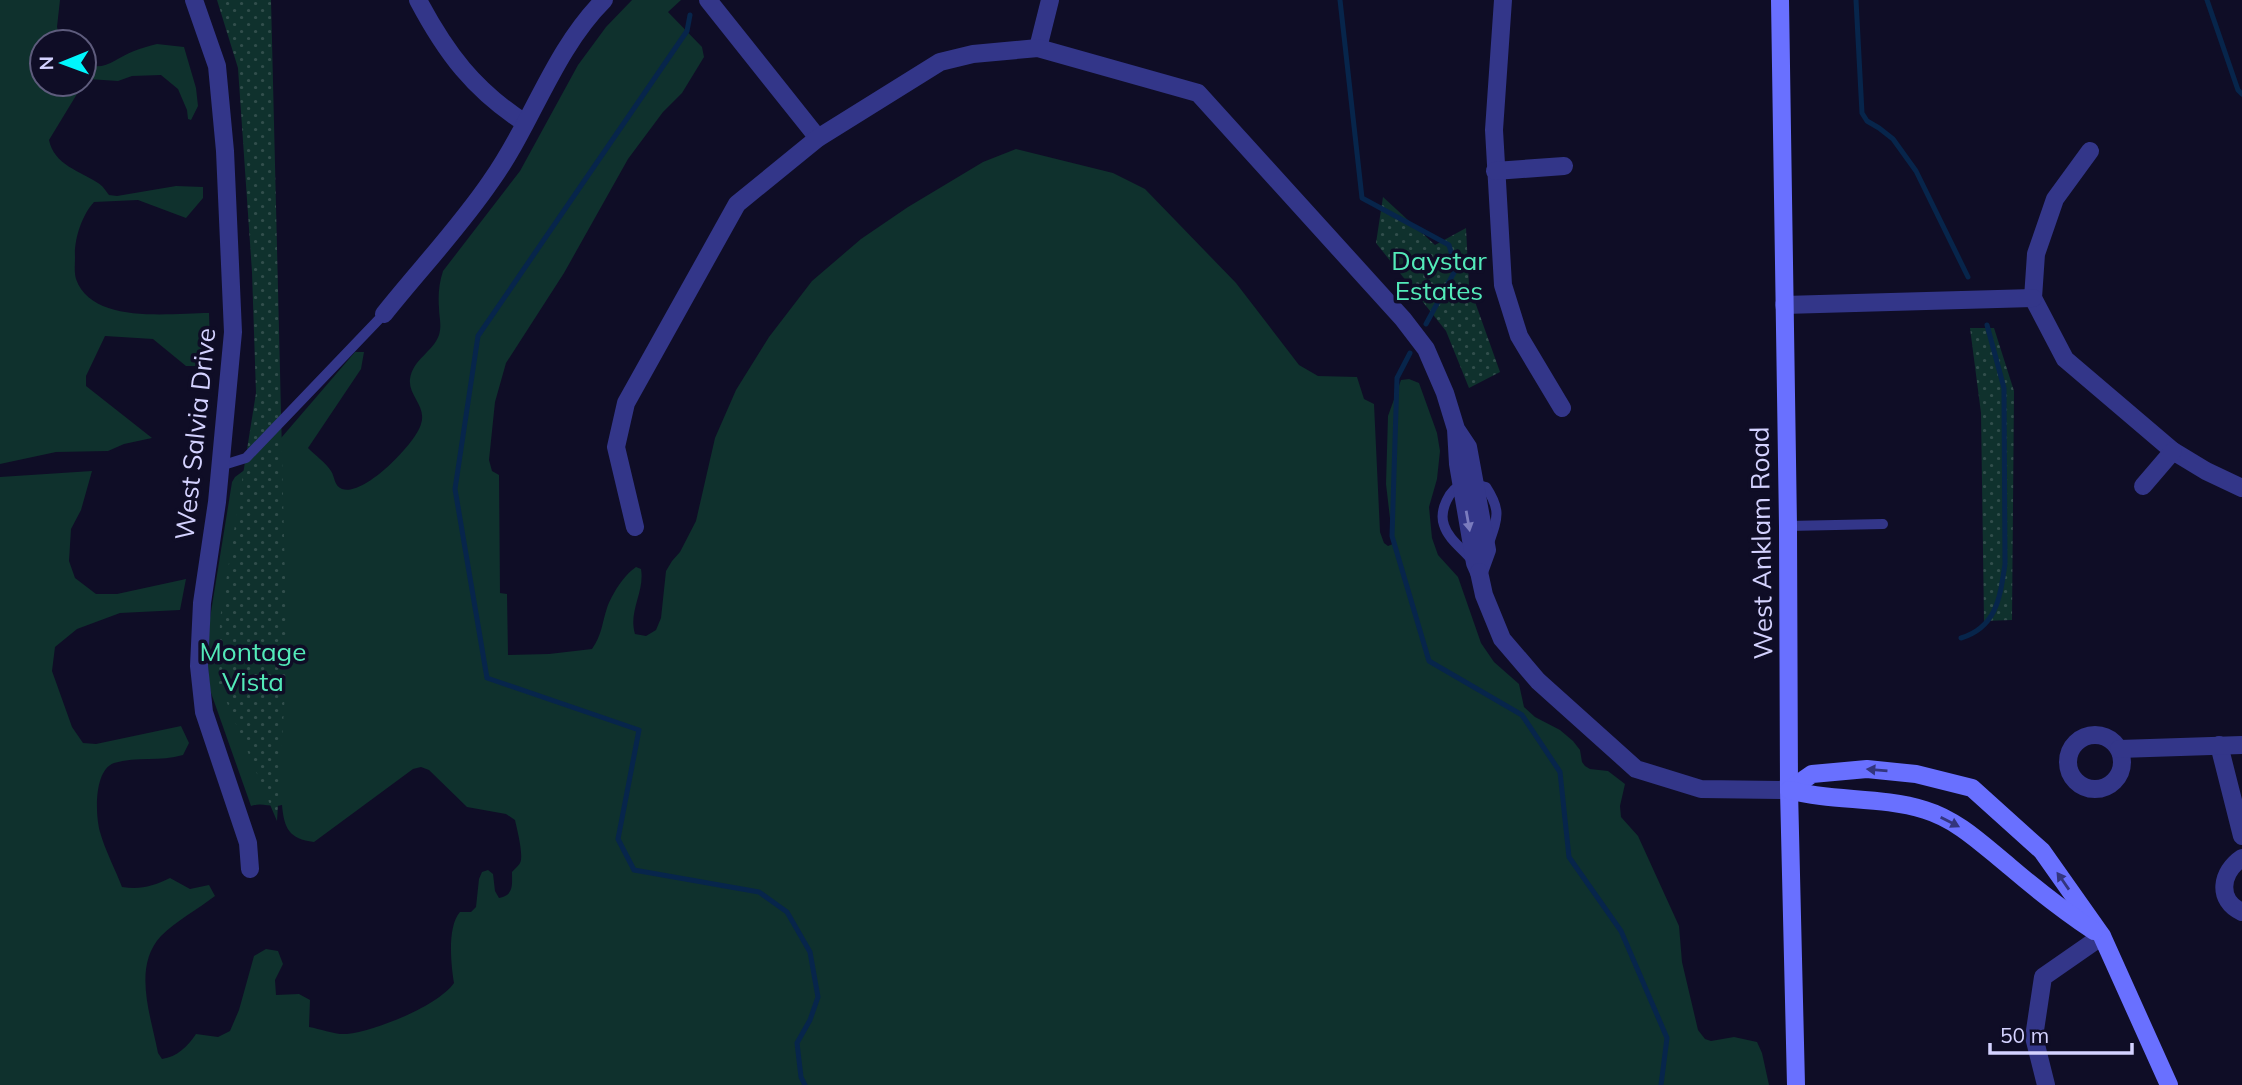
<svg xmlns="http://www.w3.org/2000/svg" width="2242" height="1085" font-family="Mulish,sans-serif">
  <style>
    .grass { fill: #0f312d }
    .park { fill: url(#park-dots) }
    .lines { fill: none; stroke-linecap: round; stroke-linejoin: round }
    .stream { stroke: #07254b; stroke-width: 5 }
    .lane { stroke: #333689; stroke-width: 10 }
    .street { stroke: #333689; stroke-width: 18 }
    .secondary { stroke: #6970ff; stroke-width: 18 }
    .oneway { fill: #7b7cbe }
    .oneway2 { fill: #33357d }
    .labels { text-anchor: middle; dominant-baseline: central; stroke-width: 7; stroke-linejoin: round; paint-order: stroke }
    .park-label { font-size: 26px; fill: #53eab9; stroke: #0f0d26 }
    .street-label { font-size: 26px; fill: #d4d2ff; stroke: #0f0d26 }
  </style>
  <defs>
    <pattern id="park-dots" width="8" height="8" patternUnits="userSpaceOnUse" patternTransform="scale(1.75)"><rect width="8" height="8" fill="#0f312d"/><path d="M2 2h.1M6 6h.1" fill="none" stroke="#314e4c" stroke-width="1.8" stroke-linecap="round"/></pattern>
  </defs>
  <rect width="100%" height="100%" fill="#0f0d26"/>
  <!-- grass -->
  <g class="grass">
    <path d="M0,0h60l-3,27 4,15h-19v42h41l-34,56c5,25 31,31 49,43 4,2 8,8 11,12l8,1 59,-10 27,1v11l-17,20 -48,-18 -44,2c-12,13 -20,37 -19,55 0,7 -1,15 1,22 16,46 95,34 133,34l1,32 -10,21h-14l-33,-27 -48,-3 -19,40v10l66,52 -28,6 -16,7 -52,1 -56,12z"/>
    <path d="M632,0h49l-13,12 34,35 2,10 -22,36 -19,19 -35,47 -64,114 -58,90 -11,39 -6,58 3,11 7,4 1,118 7,1 1,61 41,-1 43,-5c10,-14 10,-26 15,-41 5,-14 17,-33 29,-41l5,2c4,23 -13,42 -6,65l11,2 10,-6 5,-12 5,-47 6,-10 8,-9 16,-31 19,-83 21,-48 33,-53 43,-56 49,-42 47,-32 75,-45 33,-13 97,24 32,16 91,94 63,82 19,11 39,1 7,22 10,5 6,128 4,11 4,3 5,-2 -7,-60 2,-68 13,-36 8,-1 10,4 18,50 3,18 -3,28 -8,28 3,31 6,17 20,22 23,66 13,19 25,22 5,23 11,10 25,13 13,11 7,9 2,12 3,4 5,3 18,2 17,13 -5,22 1,11 17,19 41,90 3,36 16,68 7,9 6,2 23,-4 23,5 5,11 7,32h-1769v-608l92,-6 -11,39 -10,19 -2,32 6,17 21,16h21l69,-15 -6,31 -60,3 -43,16 -22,18 -3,24 20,56 11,16 13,1 85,-18 8,17 -6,12c-23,7 -46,1 -69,8 -20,7 -19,51 -14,69 5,18 15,37 22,55 19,3 31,-1 48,-9l20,11 19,-4 6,11c-17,13 -39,25 -54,40 -29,31 -10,80 -3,117l4,6c15,-2 26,-13 34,-25l22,3 12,-6 9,-21 15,-54 12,-7 12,2 5,13 -8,16 1,15 23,-1 11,6 -1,27c12,2 26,8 38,7 28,-3 91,-28 107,-51 -3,-19 -7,-56 6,-71h11l5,-5 3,-28 3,-7 6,-2 5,4 2,17 4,7c15,-3 13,-13 13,-26 2,-2 7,-7 8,-9 4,-7 -3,-34 -5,-43l-9,-6 -39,-7 -38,-37 -8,-3 -8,2 -99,73c-25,-3 -30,-14 -32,-37 -11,3 -20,-3 -31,1l-41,-116 -3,-34 3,-38 22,-136 3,-5 34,-25 86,-100h9l-3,17 -53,79c7,7 18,15 23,23 4,6 3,15 11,18 22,8 74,-46 79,-65 6,-18 -13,-28 -11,-45 3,-20 23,-27 29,-44 3,-10 0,-18 0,-27 -1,-13 0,-25 4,-37l77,-100 58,-106 28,-38z"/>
    <path d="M157,44l27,3 12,41 2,18 -7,14 -3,-1 -1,-9 -9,-21 -17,-14 -29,1 -14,5 -30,-2 -4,3v-19c20,10 31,-5 50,-12 7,-3 15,-5 23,-7z"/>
  </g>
  <!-- park -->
  <g class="park">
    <path d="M217,0h54l16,660 -10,161 -58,-137 1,-65 36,-226 -4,-121 -14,-204z"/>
    <path d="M1383,197l52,48 31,-17 3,57 31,87 -31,16 -23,-57 -70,-88z"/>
    <path d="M1970,328h24l20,63 -2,229 -28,1 -3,-208z"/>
  </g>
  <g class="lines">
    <!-- stream -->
    <g class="stream">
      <path d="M1340,0l22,198 87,47 7,24 -30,55"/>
      <path d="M1856,0l6,113 5,8 12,7 14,11 23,32 52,106"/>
      <path d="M2207,0l31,90 4,4"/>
      <path d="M690,15l-3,16 -209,305 -23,153 32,189 152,52 -21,109 16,31 125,22 28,20 23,40 8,45 -8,23 -13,23 4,34 4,8"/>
      <path d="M1410,353l-13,25 -5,158 37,125 93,54 38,57 9,85 52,74 46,107 -6,47"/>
      <path d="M1961,638c36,-11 39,-41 44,-74l-1,-176 -17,-63"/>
    </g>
    <!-- lane -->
    <g class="lane">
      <path d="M220,466l26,-8 138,-144"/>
      <path d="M1788,526l95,-2"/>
      <path d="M1471,559c-8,-10 -23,-20 -27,-34 -5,-14 5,-37 20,-41 8,-1 14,1 22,3 15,23 12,30 3,56"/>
    </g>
    <!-- street -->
    <g class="street">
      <path d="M194,0l23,66 8,85 8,181 -16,170 -15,101 -3,63 5,46 44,131 2,26"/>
      <path d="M418,0c28,53 56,90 107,123"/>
      <path d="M708,0l110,138"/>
      <path d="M1503,0l-9,130 9,155 16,51 43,72"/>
      <path d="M1038,48l12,-48"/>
      <path d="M1495,171l69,-5"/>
      <path d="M2033,298l32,61 108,92 33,20 36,17"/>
      <path d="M2033,298l3,-44 19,-55 35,-48"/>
      <path d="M1784,305l249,-7"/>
      <path d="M384,314c35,-44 75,-86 107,-133 41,-57 62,-130 113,-181"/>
      <path d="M2143,486l30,-35"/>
      <path d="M635,527l-19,-80 10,-44 111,-199 81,-66 122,-76 33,-8 65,-6 160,45 205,226 23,30 19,44 11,36 12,18 19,103 -8,22 -4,-9 -17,-99 -2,-35"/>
      <path d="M1479,572l5,23 18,44 36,42 98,88 65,20 88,1"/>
      <circle cx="2095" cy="762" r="27"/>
      <path d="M2219,745l23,91"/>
      <path d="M2119,749l123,-4"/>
      <path d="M2242,858c-21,14 -26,42 0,54"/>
      <path d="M2046,1085l-12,-48 9,-60 59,-41"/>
    </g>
    <!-- secondary -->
    <g class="secondary">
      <path d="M1780,0l8,526 1,264 7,295"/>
      <path d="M1789,790l23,-16 55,-5 49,5 56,14 70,63 60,85 67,149"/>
      <path d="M1789,790c44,12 91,6 136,20 33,10 58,35 84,56 27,23 55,45 85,65"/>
    </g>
  </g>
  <!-- one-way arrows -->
  <defs><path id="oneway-solid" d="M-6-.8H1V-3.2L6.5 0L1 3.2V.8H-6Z" transform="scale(1.75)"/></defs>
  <use class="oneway" href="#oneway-solid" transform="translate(1468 521) rotate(80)"/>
  <g class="oneway2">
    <use href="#oneway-solid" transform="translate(1877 770) rotate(-175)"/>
    <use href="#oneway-solid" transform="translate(1950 822) rotate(27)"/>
    <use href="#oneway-solid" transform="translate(2063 881) rotate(-125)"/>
  </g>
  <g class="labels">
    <!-- park labels -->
    <g class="park-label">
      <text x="1439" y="260">Daystar<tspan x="1439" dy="30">Estates</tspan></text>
      <text x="253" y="651">Montage<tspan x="253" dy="30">Vista</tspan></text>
    </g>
    <!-- street labels -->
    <g class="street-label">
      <text transform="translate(195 434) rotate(-84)">West Salvia Drive</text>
      <text transform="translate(1761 543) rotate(-91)">West Anklam Road</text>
    </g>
  </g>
  <!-- north arrow -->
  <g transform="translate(63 63) rotate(269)"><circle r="33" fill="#0f0d26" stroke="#5e5c7d" stroke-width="2"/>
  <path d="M0-5L12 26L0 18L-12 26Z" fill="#00f6fd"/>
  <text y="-10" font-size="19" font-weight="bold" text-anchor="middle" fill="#d4d2ff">N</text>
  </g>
  <!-- scale -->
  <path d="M1990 1043v10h142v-10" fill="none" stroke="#d4d2ff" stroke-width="3.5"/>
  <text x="2000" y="1043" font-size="21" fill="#d4d2ff" stroke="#0f0d26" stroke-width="5" paint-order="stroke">50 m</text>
</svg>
